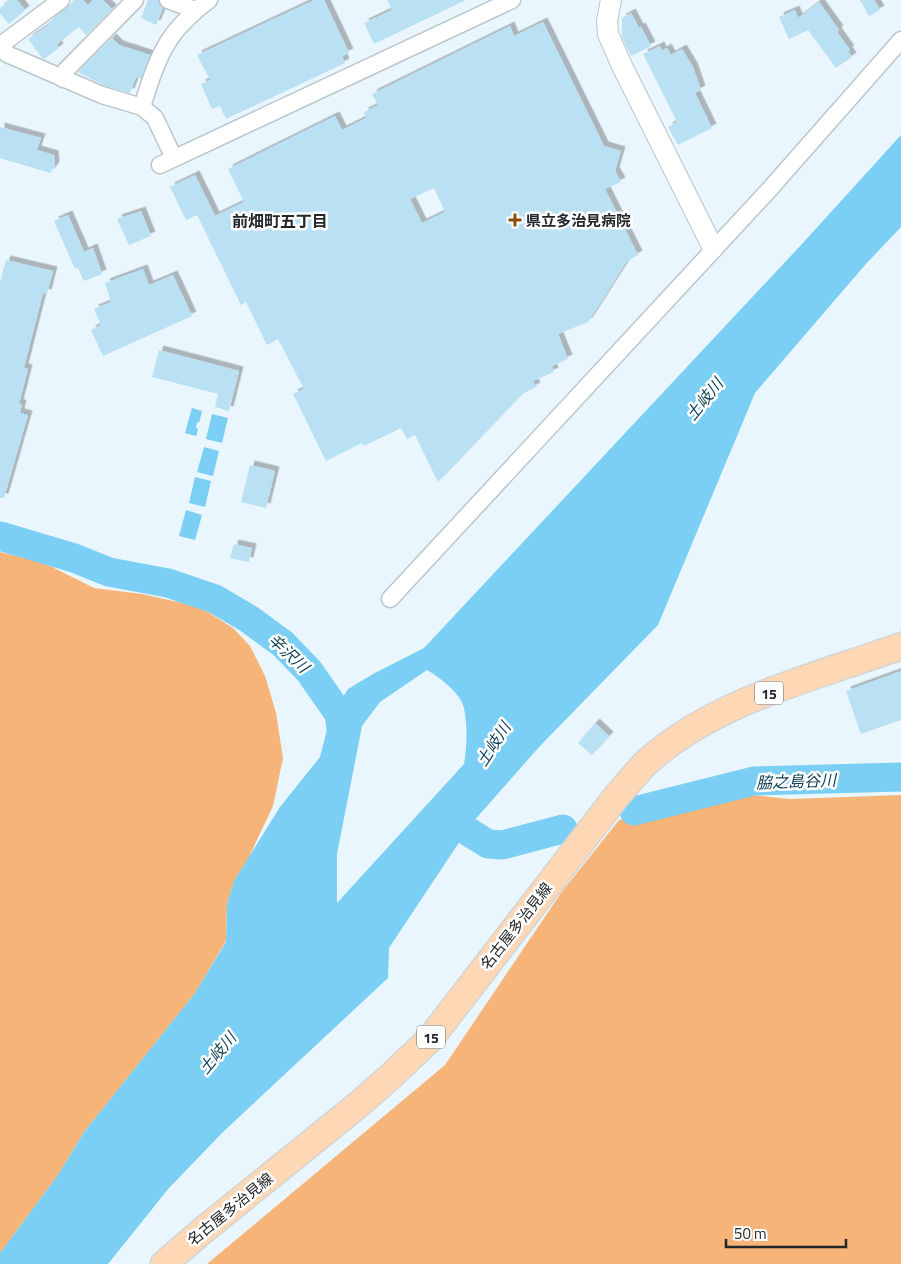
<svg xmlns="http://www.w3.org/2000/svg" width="901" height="1264" font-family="'Titillium Web','Noto Sans JP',sans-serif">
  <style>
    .green { fill: #f7b479 }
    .water { fill: #7bcef4; fill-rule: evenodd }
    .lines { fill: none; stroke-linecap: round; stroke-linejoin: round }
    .river { stroke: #7bcef4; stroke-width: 29 }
    .building { fill: #b9e0f3; fill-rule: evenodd; filter: url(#shadow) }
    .minor-casing { stroke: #bac6cc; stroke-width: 19 }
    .tertiary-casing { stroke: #bac6cc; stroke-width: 22 }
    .primary-casing { stroke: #d3d4d4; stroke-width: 29 }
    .minor { stroke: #fff; stroke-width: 16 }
    .tertiary { stroke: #fff; stroke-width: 20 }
    .primary { stroke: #fed7b5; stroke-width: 26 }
    .poi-dot { fill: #894f08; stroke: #fff; stroke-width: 2 }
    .labels { text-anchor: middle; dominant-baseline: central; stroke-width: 5; stroke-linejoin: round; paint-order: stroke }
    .shield { fill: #fff; stroke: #65686a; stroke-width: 1 }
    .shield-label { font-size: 14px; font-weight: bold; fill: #23272a }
    .poi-label { font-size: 15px; font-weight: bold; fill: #23272a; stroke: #fff; text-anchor: start }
    .street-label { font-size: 15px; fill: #23272a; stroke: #fff }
    .neighbourhood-label { font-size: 16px; font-weight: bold; fill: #23272a; stroke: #fff }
    .water-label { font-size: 16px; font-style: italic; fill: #0c3e51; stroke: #fff }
  </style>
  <defs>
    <filter id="shadow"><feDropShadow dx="4.5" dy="-4.5" stdDeviation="0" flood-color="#0004"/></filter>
  </defs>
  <rect width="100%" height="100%" fill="#e9f6fd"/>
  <!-- green -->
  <g class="green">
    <path d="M0,552l42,10 52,26 48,6 58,13 33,21 17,18 15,30 11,37 7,45 -10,48 -25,53 -14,22 -7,23 -1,37 -31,52 -111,139 -26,43 -58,78z"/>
    <path d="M724,792l66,7 111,-4v469h-694l238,-199 116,-172 58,-73z"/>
  </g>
  <!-- water -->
  <g class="water">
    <path d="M901,135v92l-36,38 -110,128 -97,232 -119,122 -67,76 -83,125 -1,30 -166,155 -53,55 -61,76h-108v-11l58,-78 26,-43 111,-139 31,-51 1,-38 7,-23 46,-74 40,-50 10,-39 18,-29 25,-15 51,-26 378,-404zM427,670c11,6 32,22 36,35 5,16 4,42 1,59l-127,139v-49l25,-128 18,-24z"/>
    <path d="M192,408l10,3 -3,12 -2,-1 -1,6 2,1 -2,7 -11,-3z"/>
    <path d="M212,414l16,4 -6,25 -16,-4z"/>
    <path d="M204,447l15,4 -6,25 -16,-4z"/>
    <path d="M195,477l16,4 -6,26 -16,-4z"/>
    <path d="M186,510l16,5 -7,25 -16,-4z"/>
  </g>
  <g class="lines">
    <!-- river -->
    <g class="river">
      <path d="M0,536l74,22 35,14 59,11 47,16 34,20 34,25 26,27 30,43 4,29 -1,3"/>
      <path d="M634,811l120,-30 147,-4"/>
      <path d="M445,817l43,27 14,1 61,-16"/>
    </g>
  </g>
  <!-- building -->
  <g class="building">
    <path d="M10,0h7l8,10 -16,14 -9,-11v-5z"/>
    <path d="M74,0h9l5,5 5,-5h10l9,9 -26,26 -7,-8 -22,17 2,4 -15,11 -2,-1 -14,-19 22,-15 -1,-2 18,-14z"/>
    <path d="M148,0h10l2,6 3,2 -7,17 -15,-7z"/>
    <path d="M314,0h10l25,53 -7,3 3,7 -119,56 -6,-13 -8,3 -11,-25 9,-4 -13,-25z"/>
    <path d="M387,0h79l-92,44 -10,-21 28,-13z"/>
    <path d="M860,0h14l6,10 -11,6z"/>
    <path d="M819,2l20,28 -2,2 13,18 -2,1 4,6 -16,11 -28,-38 -19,9 -10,-22 16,-7 3,8z"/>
    <path d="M631,13l8,15 2,-1 10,19 -20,10 -9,-19v-19z"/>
    <path d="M543,22l61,124 17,5 -6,20 6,11 -16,7 33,66 -11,6 -39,61 -30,12 10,25 -16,7 2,6 -21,9 3,6 -14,7 -84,88 -23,-47 -8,4 -6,-11 -37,18 -2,-3 -36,18 -33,-67 11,-5 -26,-50 -11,6 -21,-43 -5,3 -44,-90 -11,5 -16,-33 25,-12 20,41 29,-14 -16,-33 107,-53 7,14 24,-12 -2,-6 14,-7 -6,-11 138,-68 4,10zM434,188l11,24 -23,11 -12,-24z"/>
    <path d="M112,38l7,7 31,10 -9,24 -5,-2 -6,16 -25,-7 -27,-14z"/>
    <path d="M660,46l2,5 5,-3 4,7 11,-6 11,18 8,23 -6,3 17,35 -34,17 -10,-18 9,-5 -34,-68z"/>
    <path d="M0,127l41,11 -4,12 17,5 1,11 -5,7 -50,-15z"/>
    <path d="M141,211l10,25 -22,9 -12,-26z"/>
    <path d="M68,215l16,37 9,-4 9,26 -18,7 -6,-13 -3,1 -21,-48z"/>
    <path d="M6,260l47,11 -6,23 -4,-1 -19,75 4,1 -9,35h3l-2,9 8,2 -24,83h-4v-216z"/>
    <path d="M143,269l6,16 24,-10 19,41 -89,40 -12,-26 10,-5 -7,-16 17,-7 -6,-19z"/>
    <path d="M159,350l80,21 -10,40 -14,-4 3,-13 -66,-17z"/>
    <path d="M250,465l25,6 -9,37 -25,-6z"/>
    <path d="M234,544l18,4 -3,14 -19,-4z"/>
    <path d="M901,671v49l-40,14 -15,-43z"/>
    <path d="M595,723l14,13 -17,19 -14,-12z"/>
  </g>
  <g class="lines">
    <!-- minor casing -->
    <g class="minor-casing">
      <g id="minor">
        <path d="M61,0l-59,44 5,10 95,41 40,12 13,11 19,40"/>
        <path d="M168,0l27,10"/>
        <path d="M63,79l3,-9 69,-70"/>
        <path d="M142,107c7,-22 14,-46 26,-65 9,-15 27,-32 41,-42"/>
        <path d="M160,165l352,-165"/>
        <path d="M390,599l378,-408 133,-151"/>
      </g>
    </g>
    <!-- tertiary casing -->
    <g class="tertiary-casing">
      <path id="tertiary" d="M611,0l-4,21 1,13 14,32 91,182"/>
    </g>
    <!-- primary casing -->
    <g class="primary-casing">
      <path id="primary" d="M164,1264l37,-32 157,-127 34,-30 38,-36 186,-242c11,-12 21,-26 33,-37 70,-61 167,-83 252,-114"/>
    </g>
    <!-- minor -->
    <use href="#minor" class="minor"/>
    <!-- tertiary -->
    <use href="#tertiary" class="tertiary"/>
    <!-- primary -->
    <use href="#primary" class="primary"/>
  </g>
  <!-- markers -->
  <path class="poi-dot" d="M512.5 212.5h5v5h5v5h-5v5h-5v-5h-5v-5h5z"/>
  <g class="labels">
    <!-- shield labels -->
    <g class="shield">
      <rect x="755" y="681.5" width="28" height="23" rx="4"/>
      <rect x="417" y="1025.5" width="28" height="23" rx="4"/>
    </g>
    <g class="shield-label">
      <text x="769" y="693">15</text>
      <text x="431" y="1037">15</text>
    </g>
    <!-- poi labels -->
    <g class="poi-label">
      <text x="526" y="220">県立多治見病院</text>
    </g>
    <!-- street labels -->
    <g class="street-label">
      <text transform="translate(516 926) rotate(-52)">名古屋多治見線</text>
      <text transform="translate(230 1209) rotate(-39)">名古屋多治見線</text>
    </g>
    <!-- neighbourhood labels -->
    <g class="neighbourhood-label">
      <text x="280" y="221">前畑町五丁目</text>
    </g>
    <!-- water labels -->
    <g class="water-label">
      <text transform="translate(704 399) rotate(-51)">土岐川</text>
      <text transform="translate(289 653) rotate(43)">辛沢川</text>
      <text transform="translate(493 744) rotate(-57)">土岐川</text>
      <text transform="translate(796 781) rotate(-2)">脇之島谷川</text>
      <text transform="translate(217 1053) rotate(-50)">土岐川</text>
    </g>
  </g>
  <!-- scale -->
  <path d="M726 1239v8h120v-8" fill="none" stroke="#23272a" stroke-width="2.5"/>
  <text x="734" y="1239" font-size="15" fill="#23272a" stroke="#ffffff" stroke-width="4" paint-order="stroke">50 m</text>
</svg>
